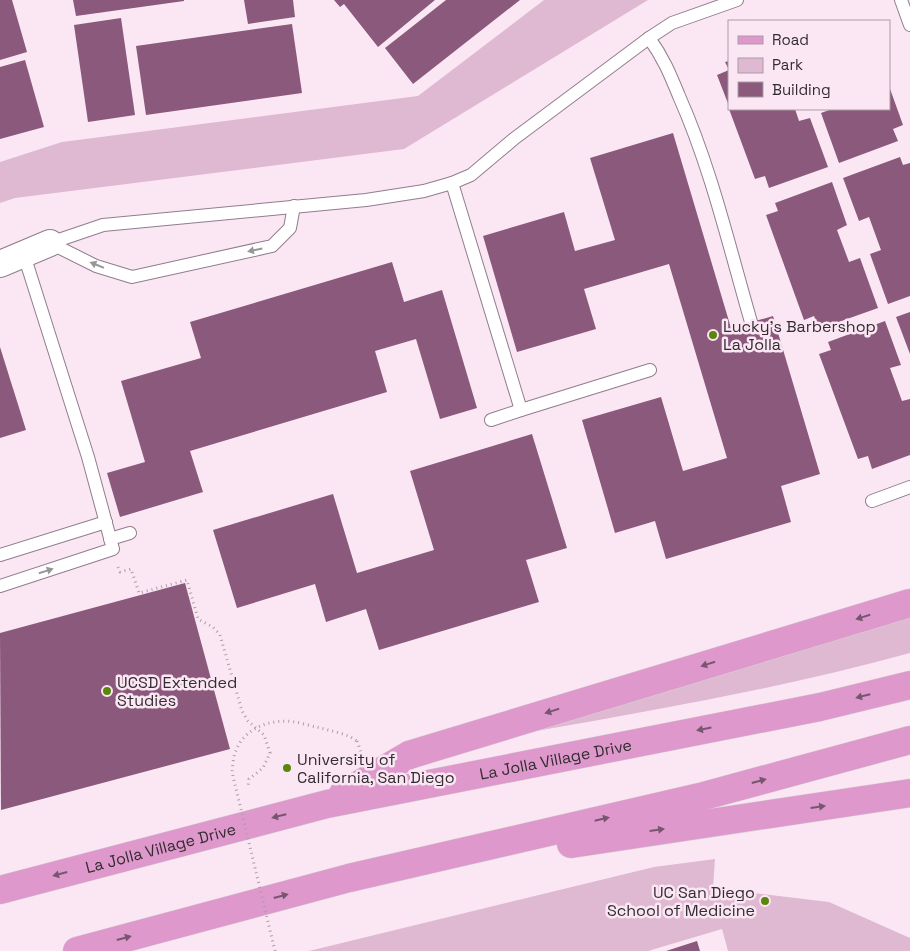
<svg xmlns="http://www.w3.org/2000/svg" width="910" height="951" font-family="'Space Grotesk',sans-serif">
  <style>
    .green { fill: #dfb8d2 }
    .building { fill: #8a597b }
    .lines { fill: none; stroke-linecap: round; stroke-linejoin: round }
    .lane-casing { stroke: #907e8a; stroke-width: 14 }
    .street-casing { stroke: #907e8a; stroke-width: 28 }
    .primary-casing { stroke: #d6d5d6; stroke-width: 29 }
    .path { stroke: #ab9da6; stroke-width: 3; stroke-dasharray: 1 4; stroke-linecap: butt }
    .lane { stroke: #fff; stroke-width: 12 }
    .street { stroke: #fff; stroke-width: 26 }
    .primary { stroke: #de98cc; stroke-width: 28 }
    .path-bridge { stroke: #ab9da6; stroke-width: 3; stroke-dasharray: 1 4; stroke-linecap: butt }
    .oneway { fill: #999698 }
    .oneway2 { fill: #77576f }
    .poi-dot { fill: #5c850e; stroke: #fbe7f4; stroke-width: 2 }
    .labels { text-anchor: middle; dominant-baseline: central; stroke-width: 5; stroke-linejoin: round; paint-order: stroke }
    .poi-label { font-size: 16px; fill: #332c31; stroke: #fbe7f4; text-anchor: start }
    .street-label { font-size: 16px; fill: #332c31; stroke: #fbe7f4 }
  </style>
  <rect width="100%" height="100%" fill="#fbe7f4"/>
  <!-- green -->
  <g class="green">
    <path d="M544,0h104l-244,149 -389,49 -15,5v-41l62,-20 356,-46z"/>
    <path d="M910,617v36c-123,34 -248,56 -374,78z"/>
    <path d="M715,859l-2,29 116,14 81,36v13h-182l-6,-22 -74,22h-339l345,-84z"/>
  </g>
  <!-- building -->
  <g class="building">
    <path d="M0,0h12l15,52 -27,8z"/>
    <path d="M73,0h111v1l-108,15z"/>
    <path d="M244,0h49l2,17 -47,7z"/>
    <path d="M334,0h101l-57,47 -34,-43 -4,3z"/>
    <path d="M446,0h74l-107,84 -28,-36z"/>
    <path d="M121,18l14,97 -47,7 -14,-97z"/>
    <path d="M292,24l10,69 -156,22 -10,-69z"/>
    <path d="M25,60l19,67 -44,12v-72z"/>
    <path d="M729,61v45l-12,-31 12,-5 -4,-8z"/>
    <path d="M889,86l14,39 -10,4 5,12 -59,22 -18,-50 11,-4h57z"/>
    <path d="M729,109h66l4,12 11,-3 18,49 -59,21 -4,-12 -10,3z"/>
    <path d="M673,133l58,195 42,-12 47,158 -39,12 10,36 -125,37 -11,-38 -40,12 -33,-113 79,-23 22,74 44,-13 -58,-194 -85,25 12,40 -79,23 -34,-116 81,-24 11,39 40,-11 -25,-82z"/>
    <path d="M900,157l3,8 7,-2v133l-22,8 -18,-50 11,-4 -12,-33 -10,4 -16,-43z"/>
    <path d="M832,182l15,43 -10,5 12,32 11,-4 18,50 -59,21 -5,-13 -10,4 -38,-105 12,-4 -3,-8z"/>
    <path d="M392,262l12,40 38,-12 35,118 -37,11 -24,-80 -41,12 12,41 -197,59 13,41 -83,25 -13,-44 38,-11 -24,-81 80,-23 -11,-36z"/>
    <path d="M910,312v42l-14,-37z"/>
    <path d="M885,321l16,44 -11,3 12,33 8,-2v56l-38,14 -4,-13 -10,3 -39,-105 12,-4 -3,-8z"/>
    <path d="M0,347l26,83 -26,8z"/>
    <path d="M532,434l35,114 -41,12 13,42 -160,48 -13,-41 -40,13 -11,-38 -78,24 -24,-78 120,-36 24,79 77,-23 -24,-79z"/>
    <path d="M185,583l45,166 -229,61 -1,-177z"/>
    <path d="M697,941l3,10h-34z"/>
  </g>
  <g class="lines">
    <!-- lane casing -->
    <g class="lane-casing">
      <g id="lane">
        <path d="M901,0l9,25"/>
        <path d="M649,38c14,19 21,36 30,58 32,72 50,150 72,226"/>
        <path d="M452,183l69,227 129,-40"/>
        <path d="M50,243l53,-18 263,-25 58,-9 28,-8 19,-8 44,-37 134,-100 23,-15 65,-23"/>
        <path d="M50,243l46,23 36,11 140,-31 18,-18 4,-22"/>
        <path d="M491,420l30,-10"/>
        <path d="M872,501l38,-14"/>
        <path d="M110,539l20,-6"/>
        <path d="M0,555l106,-33"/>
        <path d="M0,586l113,-37 -25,-92 -64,-202"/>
      </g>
    </g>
    <!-- street casing -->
    <g class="street-casing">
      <path id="street" d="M0,264l50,-21"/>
    </g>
    <!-- primary casing -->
    <g class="primary-casing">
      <g id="primary">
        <path d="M343,794l66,-39 501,-152"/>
        <path d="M571,844l339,-51"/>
        <path id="s1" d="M0,890l327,-86 493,-97 90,-22"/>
        <path d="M77,951l272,-73 351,-81 210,-57"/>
      </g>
    </g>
    <!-- path -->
    <g class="path">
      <path d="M118,567l2,5 11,-3 8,24 48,-13 11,39 15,8 7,8 22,76 6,10 16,14 6,18 -7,15 -14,11 -1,8"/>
      <path d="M357,741l4,11"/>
    </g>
    <!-- lane -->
    <use href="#lane" class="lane"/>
    <!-- street -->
    <use href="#street" class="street"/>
    <!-- primary -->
    <use href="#primary" class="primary"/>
    <!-- path-bridge -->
    <path class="path-bridge" d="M275,951l-43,-179c1,-6 1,-13 3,-19 8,-25 36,-35 60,-31 7,1 15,4 22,5 14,4 29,6 40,14"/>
  </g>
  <!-- one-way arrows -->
  <defs><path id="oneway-solid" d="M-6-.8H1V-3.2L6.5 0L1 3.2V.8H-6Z" transform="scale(1.25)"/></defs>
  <g class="oneway">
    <use href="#oneway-solid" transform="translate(255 250) rotate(168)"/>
    <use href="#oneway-solid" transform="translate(97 265) rotate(-158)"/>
    <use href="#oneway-solid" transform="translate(46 571) rotate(-18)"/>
  </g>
  <g class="oneway2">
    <use href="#oneway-solid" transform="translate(863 617) rotate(163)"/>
    <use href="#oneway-solid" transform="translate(708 664) rotate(163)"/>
    <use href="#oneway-solid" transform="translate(863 696) rotate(166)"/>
    <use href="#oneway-solid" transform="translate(552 711) rotate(163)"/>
    <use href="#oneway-solid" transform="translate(704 729) rotate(169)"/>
    <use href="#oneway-solid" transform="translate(759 781) rotate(-15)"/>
    <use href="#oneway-solid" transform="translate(818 807) rotate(-8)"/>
    <use href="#oneway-solid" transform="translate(279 816) rotate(166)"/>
    <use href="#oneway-solid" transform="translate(602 819) rotate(-13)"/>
    <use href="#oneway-solid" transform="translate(657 830) rotate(-8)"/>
    <use href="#oneway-solid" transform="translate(60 874) rotate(165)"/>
    <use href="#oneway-solid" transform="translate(281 896) rotate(-15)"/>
    <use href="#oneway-solid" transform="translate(124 938) rotate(-15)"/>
  </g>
  <!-- markers -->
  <g class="poi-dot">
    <circle cx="713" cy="335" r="5"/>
    <circle cx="107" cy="691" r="5"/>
    <circle cx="287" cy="768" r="5"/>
    <circle cx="765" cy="901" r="5"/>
  </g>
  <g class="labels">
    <!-- poi labels -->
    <g class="poi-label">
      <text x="723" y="326">Lucky's Barbershop<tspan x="723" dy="18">La Jolla</tspan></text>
      <text x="117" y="682">UCSD Extended<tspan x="117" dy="18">Studies</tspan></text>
      <text x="297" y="759">University of<tspan x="297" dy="18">California, San Diego</tspan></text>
      <text x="755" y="892" text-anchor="end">UC San Diego<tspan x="755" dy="18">School of Medicine</tspan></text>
    </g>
    <!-- street labels -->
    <g class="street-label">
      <text stroke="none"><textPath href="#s1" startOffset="571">La Jolla Village Drive</textPath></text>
      <text stroke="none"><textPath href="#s1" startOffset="166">La Jolla Village Drive</textPath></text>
    </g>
  </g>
  <!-- legend -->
  <rect x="728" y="20" width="162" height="90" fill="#fbe7f4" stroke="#ab9ca6"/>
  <rect x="738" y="36" width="25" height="8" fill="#de98cc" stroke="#ab9ca6"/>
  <text x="772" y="45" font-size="15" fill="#332c31">Road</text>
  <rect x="738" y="58" width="25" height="15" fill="#dfb8d2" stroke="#ab9ca6"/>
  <text x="772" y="70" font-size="15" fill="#332c31">Park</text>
  <rect x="738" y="82" width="25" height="15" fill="#8a597b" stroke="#ab9ca6"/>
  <text x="772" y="95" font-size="15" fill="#332c31">Building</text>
</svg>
